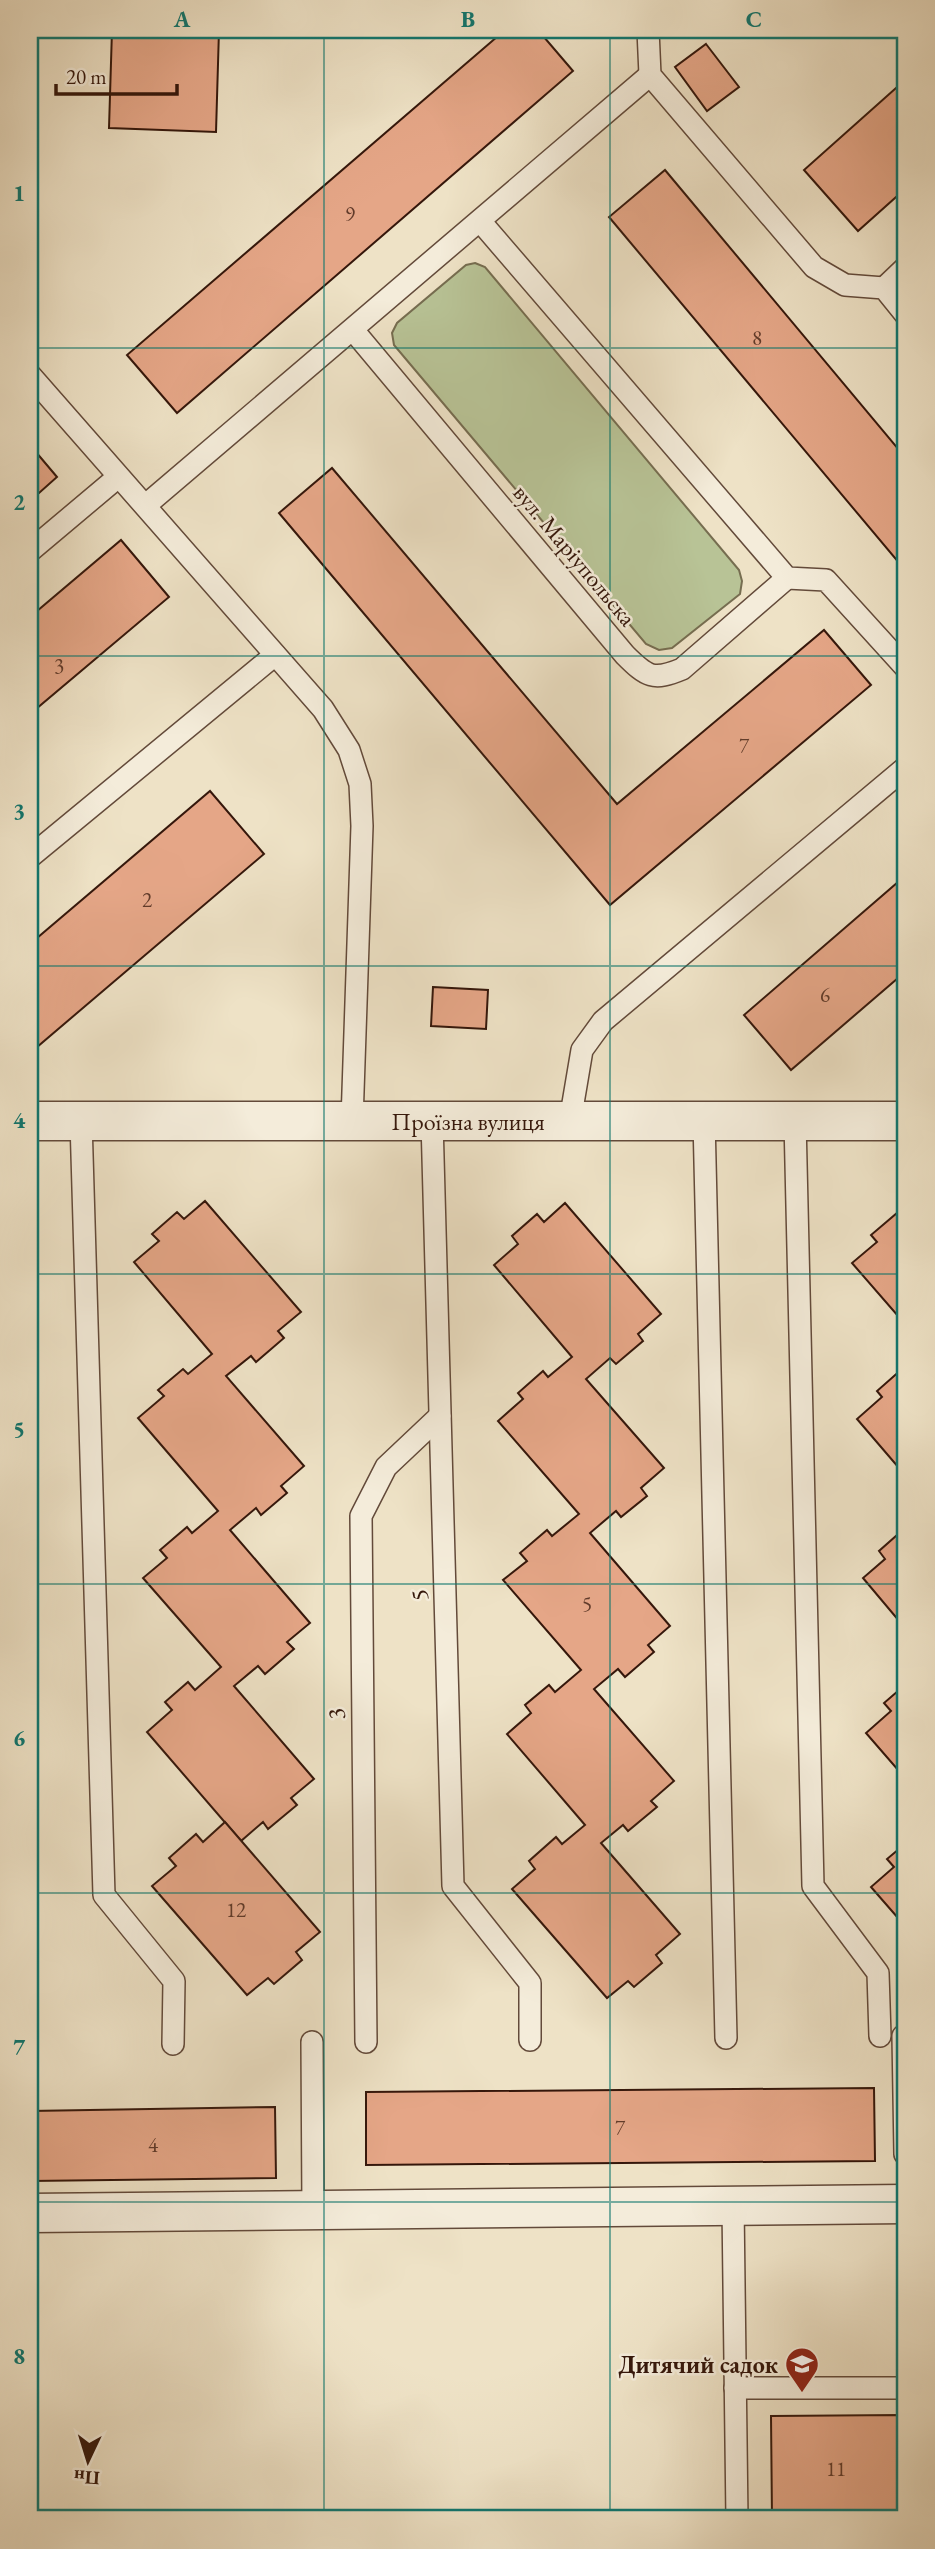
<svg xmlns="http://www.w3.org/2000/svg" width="935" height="2549" font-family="'EB Garamond',serif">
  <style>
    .green { fill: #b8c396; stroke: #766d50; stroke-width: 2 }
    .building { fill: #e5a687; stroke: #35170b; stroke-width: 2 }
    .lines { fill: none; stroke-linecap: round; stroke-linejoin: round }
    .lane-casing { stroke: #634a3a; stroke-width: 24 }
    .street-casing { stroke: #634a3a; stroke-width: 41 }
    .lane { stroke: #f4ecda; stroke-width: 21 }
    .street { stroke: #f4ecda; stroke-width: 38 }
    .grid { fill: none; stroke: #0f766e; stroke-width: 2; stroke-opacity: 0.55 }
    .labels { text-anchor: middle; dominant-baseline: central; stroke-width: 5; stroke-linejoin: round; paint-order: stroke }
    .number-label { font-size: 21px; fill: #613b2a }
    .street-label { font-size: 24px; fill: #35170b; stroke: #f4ecda }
    .poi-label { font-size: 24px; font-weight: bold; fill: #35170b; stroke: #f4ecda; text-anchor: end }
    .neatline { fill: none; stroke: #0f766e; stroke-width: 2.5 }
    .grid-label { font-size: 23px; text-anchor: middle; font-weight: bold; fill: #0f766e }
  </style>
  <rect width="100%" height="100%" fill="#eee2c6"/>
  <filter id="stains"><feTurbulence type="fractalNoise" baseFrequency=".00286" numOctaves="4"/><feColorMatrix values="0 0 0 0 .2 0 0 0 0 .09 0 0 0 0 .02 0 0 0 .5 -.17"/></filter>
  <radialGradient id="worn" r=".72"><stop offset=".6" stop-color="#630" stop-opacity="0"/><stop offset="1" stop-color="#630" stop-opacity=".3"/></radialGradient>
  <!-- green -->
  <path class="green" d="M475,263l10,4 254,303 3,11 -2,13 -68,54 -13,2 -13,-6 -252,-299 -2,-12 5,-10 69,-58z"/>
  <!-- building -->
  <g class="building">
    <path d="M112,30h107l-3,102 -107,-4z"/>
    <path d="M505,30h33l35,41 -396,342 -50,-58z"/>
    <path d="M706,44l33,43 -32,24 -32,-44z"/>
    <path d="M905,80v109l-47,42 -54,-61z"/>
    <path d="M665,170l240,287v113l-296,-353z"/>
    <path d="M30,445l27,32 -27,24z"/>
    <path d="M332,468l285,336 207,-174 47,55 -261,220 -331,-392z"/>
    <path d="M121,540l48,57 -139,117v-97z"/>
    <path d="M210,791l54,63 -234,199v-109z"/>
    <path d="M905,876v96l-114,98 -47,-55z"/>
    <path d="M433,987l55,3 -2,39 -55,-3z"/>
    <path d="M205,1201l96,111 -23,19 6,7 -28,24 -5,-6 -25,20 78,90 -23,20 6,7 -26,22 -5,-7 -26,22 80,93 -23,19 7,7 -29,25 -7,-8 -24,20 80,93 -23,19 6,7 -29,24 -5,-7 -22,19 -94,-109 25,-22 -7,-8 23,-20 7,8 26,-23 -78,-89 24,-20 -7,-8 27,-23 5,6 26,-22 -80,-93 26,-22 -6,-6 25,-21 5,5 24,-20 -78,-92 25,-21 -7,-7 25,-22 7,7z"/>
    <path d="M565,1203l96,111 -23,20 5,7 -27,23 -6,-6 -24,21 78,89 -23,20 6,8 -26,21 -5,-6 -26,22 80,93 -22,19 6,7 -29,25 -7,-8 -24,20 80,92 -23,20 6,6 -29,24 -5,-6 -22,18 79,91 -24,21 6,8 -28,24 -6,-6 -21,17 -95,-109 23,-20 -6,-8 27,-24 6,7 23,-19 -78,-91 24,-21 -6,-8 24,-20 6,7 26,-22 -78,-90 24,-19 -7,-8 27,-23 5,6 27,-22 -81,-93 25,-22 -5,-6 25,-22 5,6 24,-20 -78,-92 24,-21 -6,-8 25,-22 7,8z"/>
    <path d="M897,1213l6,7 2,-2v106l-53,-61 25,-21 -6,-7z"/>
    <path d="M902,1369l3,4v102l-48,-56 25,-22 -5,-6z"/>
    <path d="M905,1528v100l-42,-50 22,-19 -6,-8z"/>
    <path d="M905,1685v93l-39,-45 25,-22 -7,-8z"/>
    <path d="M225,1822l95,110 -24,20 6,8 -28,24 -6,-6 -21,17 -95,-109 24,-20 -7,-8 27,-24 7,8z"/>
    <path d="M905,1844v82l-34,-39 23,-20 -7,-8z"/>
    <path d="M874,2088l1,73 -509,4v-73z"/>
    <path d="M275,2107l1,71 -246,3v-70z"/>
    <path d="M900,2415l1,104h-129l-1,-103z"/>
  </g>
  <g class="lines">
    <!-- lane casing -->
    <g class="lane-casing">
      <g id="lane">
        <path d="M648,30l2,45 164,192 31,18 39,3 21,26"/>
        <path d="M480,221l307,357 39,2 79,87"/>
        <path d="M884,288l21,-20"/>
        <path d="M353,330l272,325c22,22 28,26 57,14l105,-91"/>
        <path d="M30,375l293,334 26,41 11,34 2,42 -10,295"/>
        <path d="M146,505l504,-430"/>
        <path d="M30,551l88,-74"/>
        <path d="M30,857l245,-202"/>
        <path d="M704,1120l22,918"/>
        <path d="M81,1121l23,774 70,86 -1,63"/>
        <path d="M432,1121l21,765 77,97v57"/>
        <path d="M570,1121l12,-71 21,-29 302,-253"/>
        <path d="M795,1121l18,765 65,87 2,63"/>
        <path d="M903,2036l2,118"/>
        <path d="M312,2042l1,168"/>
        <path d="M366,2042l-5,-526 25,-49 54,-51"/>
        <path d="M733,2206l4,313"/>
        <path d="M735,2388h170"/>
      </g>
    </g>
    <!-- street casing -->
    <g class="street-casing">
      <g id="street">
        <path id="s1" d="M30,1121h875"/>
        <path d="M30,2213l875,-9"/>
      </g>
    </g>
    <!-- lane -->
    <use href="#lane" class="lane"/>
    <!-- street -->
    <use href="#street" class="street"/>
  </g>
  <!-- grid -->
  <path class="grid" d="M324,30v2489M610,30v2489M30,348h875M30,656h875M30,966h875M30,1274h875M30,1584h875M30,1893h875M30,2202h875"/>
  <!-- icons -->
  <defs>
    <g id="school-pin" transform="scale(1.75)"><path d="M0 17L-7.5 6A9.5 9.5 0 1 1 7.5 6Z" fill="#8f2418" stroke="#f4ecda"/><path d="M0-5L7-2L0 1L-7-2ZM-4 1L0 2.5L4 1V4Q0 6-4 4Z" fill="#fff"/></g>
  </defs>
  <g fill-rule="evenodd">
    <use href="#school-pin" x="802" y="2364"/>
  </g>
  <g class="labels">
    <!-- number labels -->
    <g class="number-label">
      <text x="350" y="213">9</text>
      <text x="757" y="337">8</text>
      <text x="59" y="665">3</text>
      <text x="744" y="745">7</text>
      <text x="147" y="899">2</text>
      <text x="825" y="994">6</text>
      <text x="587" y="1603">5</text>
      <text x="236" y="1909">12</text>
      <text x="620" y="2127">7</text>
      <text x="153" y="2144">4</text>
      <text x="836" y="2468">11</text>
    </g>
    <!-- street labels -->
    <g class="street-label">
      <text transform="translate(575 555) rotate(50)">вул. Маріупольска</text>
      <text stroke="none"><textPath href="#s1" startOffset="438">Проїзна вулиця</textPath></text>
      <text transform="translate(419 1595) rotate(-92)">5</text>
      <text transform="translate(336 1714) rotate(-91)">3</text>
    </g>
    <!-- poi labels -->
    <g class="poi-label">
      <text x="778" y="2364">Дитячий садок</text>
    </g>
  </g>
  <!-- margin -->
  <rect width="935" height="2549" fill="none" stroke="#eee2c6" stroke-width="77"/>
  <!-- north arrow -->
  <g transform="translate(88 2461) rotate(184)" stroke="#f4ecda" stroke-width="5" paint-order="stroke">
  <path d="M0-5L12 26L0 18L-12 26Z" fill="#35170b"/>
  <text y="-10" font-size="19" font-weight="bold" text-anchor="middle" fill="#35170b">Пн</text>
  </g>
  <!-- scale -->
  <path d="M56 84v10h121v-10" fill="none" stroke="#35170b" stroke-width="3.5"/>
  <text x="66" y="84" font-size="21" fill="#35170b" stroke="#f4ecda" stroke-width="5" paint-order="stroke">20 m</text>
  <rect x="38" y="38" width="859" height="2472" class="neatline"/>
  <g class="grid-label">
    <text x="182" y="27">A</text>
    <text x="468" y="27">B</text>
    <text x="754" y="27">C</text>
    <text x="19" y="201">1</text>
    <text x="19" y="510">2</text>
    <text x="19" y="819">3</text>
    <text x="19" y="1128">4</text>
    <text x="19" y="1437">5</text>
    <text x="19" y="1746">6</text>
    <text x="19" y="2055">7</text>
    <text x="19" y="2364">8</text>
  </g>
  <rect width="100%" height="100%" filter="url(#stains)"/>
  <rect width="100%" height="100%" fill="url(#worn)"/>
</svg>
